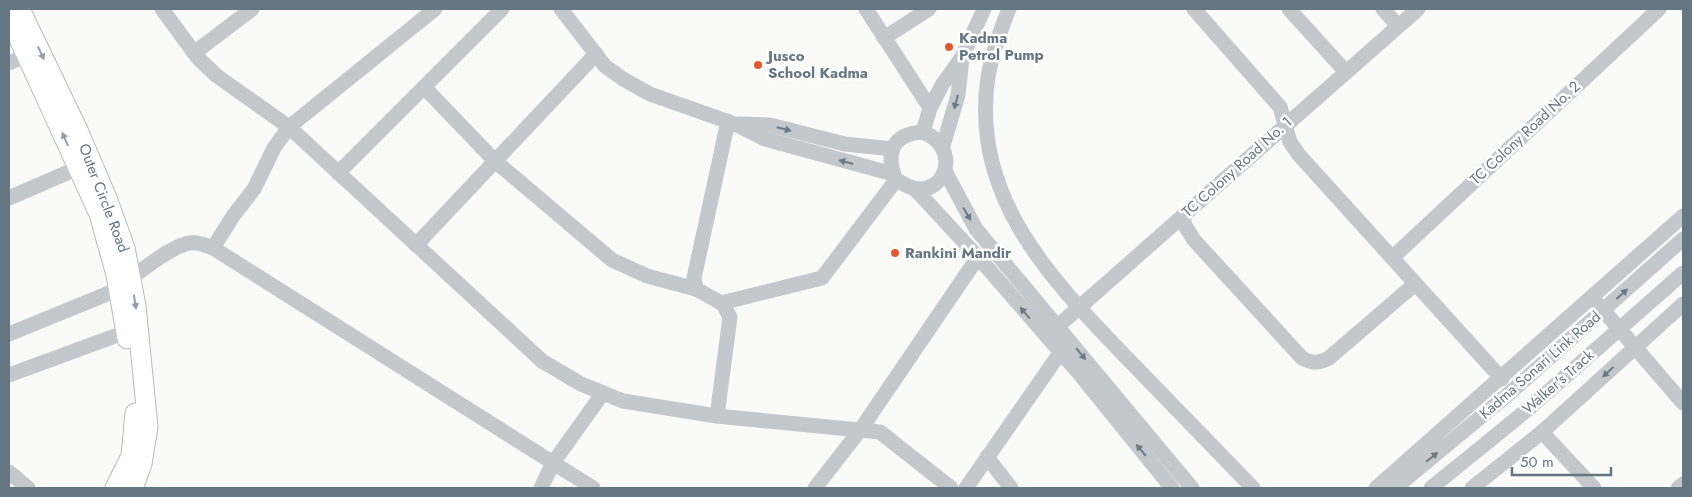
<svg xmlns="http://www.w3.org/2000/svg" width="1692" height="497" font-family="Jost,sans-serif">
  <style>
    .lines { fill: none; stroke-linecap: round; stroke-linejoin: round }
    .major-casing { stroke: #b5babe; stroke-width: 21 }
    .minor { stroke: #c3c8cc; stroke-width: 15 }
    .major { stroke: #fff; stroke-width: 19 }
    .oneway { fill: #939fa8 }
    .oneway2 { fill: #6a7a87 }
    .poi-dot { fill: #e4572e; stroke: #fff; stroke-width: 2 }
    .labels { text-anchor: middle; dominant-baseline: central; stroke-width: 5; stroke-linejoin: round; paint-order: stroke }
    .poi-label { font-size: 15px; font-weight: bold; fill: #657683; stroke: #fff; text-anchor: start }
    .street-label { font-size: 15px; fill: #657683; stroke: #fff }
  </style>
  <rect width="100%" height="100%" fill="#fafaf8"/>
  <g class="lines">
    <!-- major casing -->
    <g class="major-casing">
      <g id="major">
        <path d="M20,9l58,121 29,68 18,50 11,58 12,121 -6,37 -9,24"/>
        <path d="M9,17l90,197 17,61 11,64"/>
        <path d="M115,488l16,-32 4,-43"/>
      </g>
    </g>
    <!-- minor -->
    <g class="minor">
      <path d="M162,9l36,49 19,18 72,51 253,234 39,23 42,17 94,15 163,16 71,56"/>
      <path d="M561,9l44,57 18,13 27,15 85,30 30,15 128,35"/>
      <path d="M866,9l64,99"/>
      <path d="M1009,9c-9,22 -17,45 -21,68 -18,118 61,200 136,278 43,44 86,89 129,133"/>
      <path d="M1194,9l86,98 10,35 9,13 203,224"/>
      <path d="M1289,9l57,63"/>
      <path d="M1383,9l15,17"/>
      <path d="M884,38l45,-29"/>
      <path d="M194,53l58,-44"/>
      <path d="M9,63l18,-8"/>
      <path d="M424,87l71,74 117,99 35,16 49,13"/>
      <path d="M739,124l31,1 75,19 47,5"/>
      <path d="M923,132c39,16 23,64 -10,56 -5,-1 -12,-6 -17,-8 -11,-27 -4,-46 27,-48z"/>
      <path d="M923,132l7,-24 12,-23 20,-28 22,-48"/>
      <path d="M943,146l15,-51 4,-36"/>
      <path d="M945,171l31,58 216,259"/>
      <path d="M338,173l164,-164"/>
      <path d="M914,188l64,69 100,115 94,116"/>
      <path d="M9,198l69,-30"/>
      <path d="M1184,214v10l10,16 108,118c11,6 17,5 27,0l86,-74"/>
      <path d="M416,245l180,-191"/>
      <path d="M213,248l20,-32 21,-27 20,-41 15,-21 146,-118"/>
      <path d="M1392,258l267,-249"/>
      <path d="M131,278c14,-10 42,-33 59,-35 8,-1 15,2 23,5l380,240"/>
      <path d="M721,303l101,-25 74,-98"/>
      <path d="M1598,304l85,99"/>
      <path d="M1058,326l360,-317"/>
      <path d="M9,334l110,-45"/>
      <path d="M9,375l117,-43"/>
      <path d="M717,416l13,-99 -7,-13 -27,-15 -2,-11 34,-157"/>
      <path d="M1542,432l52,56"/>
      <path d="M987,457l24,31"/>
      <path d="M9,472l19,16"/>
      <path d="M541,488l12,-25 50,-70"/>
      <path d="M815,488l46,-59 117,-172"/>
      <path d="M966,488l94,-135"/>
      <path d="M1376,488l307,-272"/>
      <path d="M1395,488l117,-97 171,-152"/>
      <path d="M1431,488l96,-78 156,-137"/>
      <path d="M1472,488l70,-56 141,-128"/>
      <path d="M1678,488l5,-4"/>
    </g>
    <!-- major -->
    <use href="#major" class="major"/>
  </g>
  <!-- one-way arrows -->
  <defs><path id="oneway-solid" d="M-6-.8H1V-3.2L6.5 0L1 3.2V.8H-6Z" transform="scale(1.25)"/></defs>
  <g class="oneway">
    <use href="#oneway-solid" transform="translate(41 53) rotate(65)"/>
    <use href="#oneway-solid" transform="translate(65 139) rotate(-114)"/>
    <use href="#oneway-solid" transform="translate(135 302) rotate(81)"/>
  </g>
  <g class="oneway2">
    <use href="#oneway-solid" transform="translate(956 102) rotate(105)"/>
    <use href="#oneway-solid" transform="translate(784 129) rotate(14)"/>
    <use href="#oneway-solid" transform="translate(846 162) rotate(-165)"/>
    <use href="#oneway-solid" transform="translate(967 214) rotate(59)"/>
    <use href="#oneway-solid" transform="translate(1622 294) rotate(-42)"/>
    <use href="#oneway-solid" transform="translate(1025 313) rotate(-131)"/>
    <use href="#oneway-solid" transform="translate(1081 354) rotate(50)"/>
    <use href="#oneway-solid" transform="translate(1608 372) rotate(138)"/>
    <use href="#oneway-solid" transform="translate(1141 450) rotate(-130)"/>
    <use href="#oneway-solid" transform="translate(1432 457) rotate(-39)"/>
  </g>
  <!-- markers -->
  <g class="poi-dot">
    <circle cx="949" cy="47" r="5"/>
    <circle cx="758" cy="65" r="5"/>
    <circle cx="895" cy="253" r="5"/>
  </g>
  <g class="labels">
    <!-- poi labels -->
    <g class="poi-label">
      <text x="959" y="38">Kadma<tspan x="959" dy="17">Petrol Pump</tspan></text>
      <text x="768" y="56">Jusco<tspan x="768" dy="17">School Kadma</tspan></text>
      <text x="905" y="253">Rankini Mandir</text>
    </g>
    <!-- street labels -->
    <g class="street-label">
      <text transform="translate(1525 133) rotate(-43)">TC Colony Road No. 2</text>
      <text transform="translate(1237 167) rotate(-42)">TC Colony Road No. 1</text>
      <text transform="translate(104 198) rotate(69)">Outer Circle Road</text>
      <text transform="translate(1540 365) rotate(-41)">Kadma Sonari Link Road</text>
      <text transform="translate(1558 382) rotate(-41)">Walker's Track</text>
    </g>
  </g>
  <!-- border -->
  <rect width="1692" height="497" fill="none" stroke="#657683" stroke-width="20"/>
  <!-- scale -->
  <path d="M1512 467v8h99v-8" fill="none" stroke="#657683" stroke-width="2.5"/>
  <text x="1520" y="467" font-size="15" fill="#657683" stroke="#ffffff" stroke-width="4" paint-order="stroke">50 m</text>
</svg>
